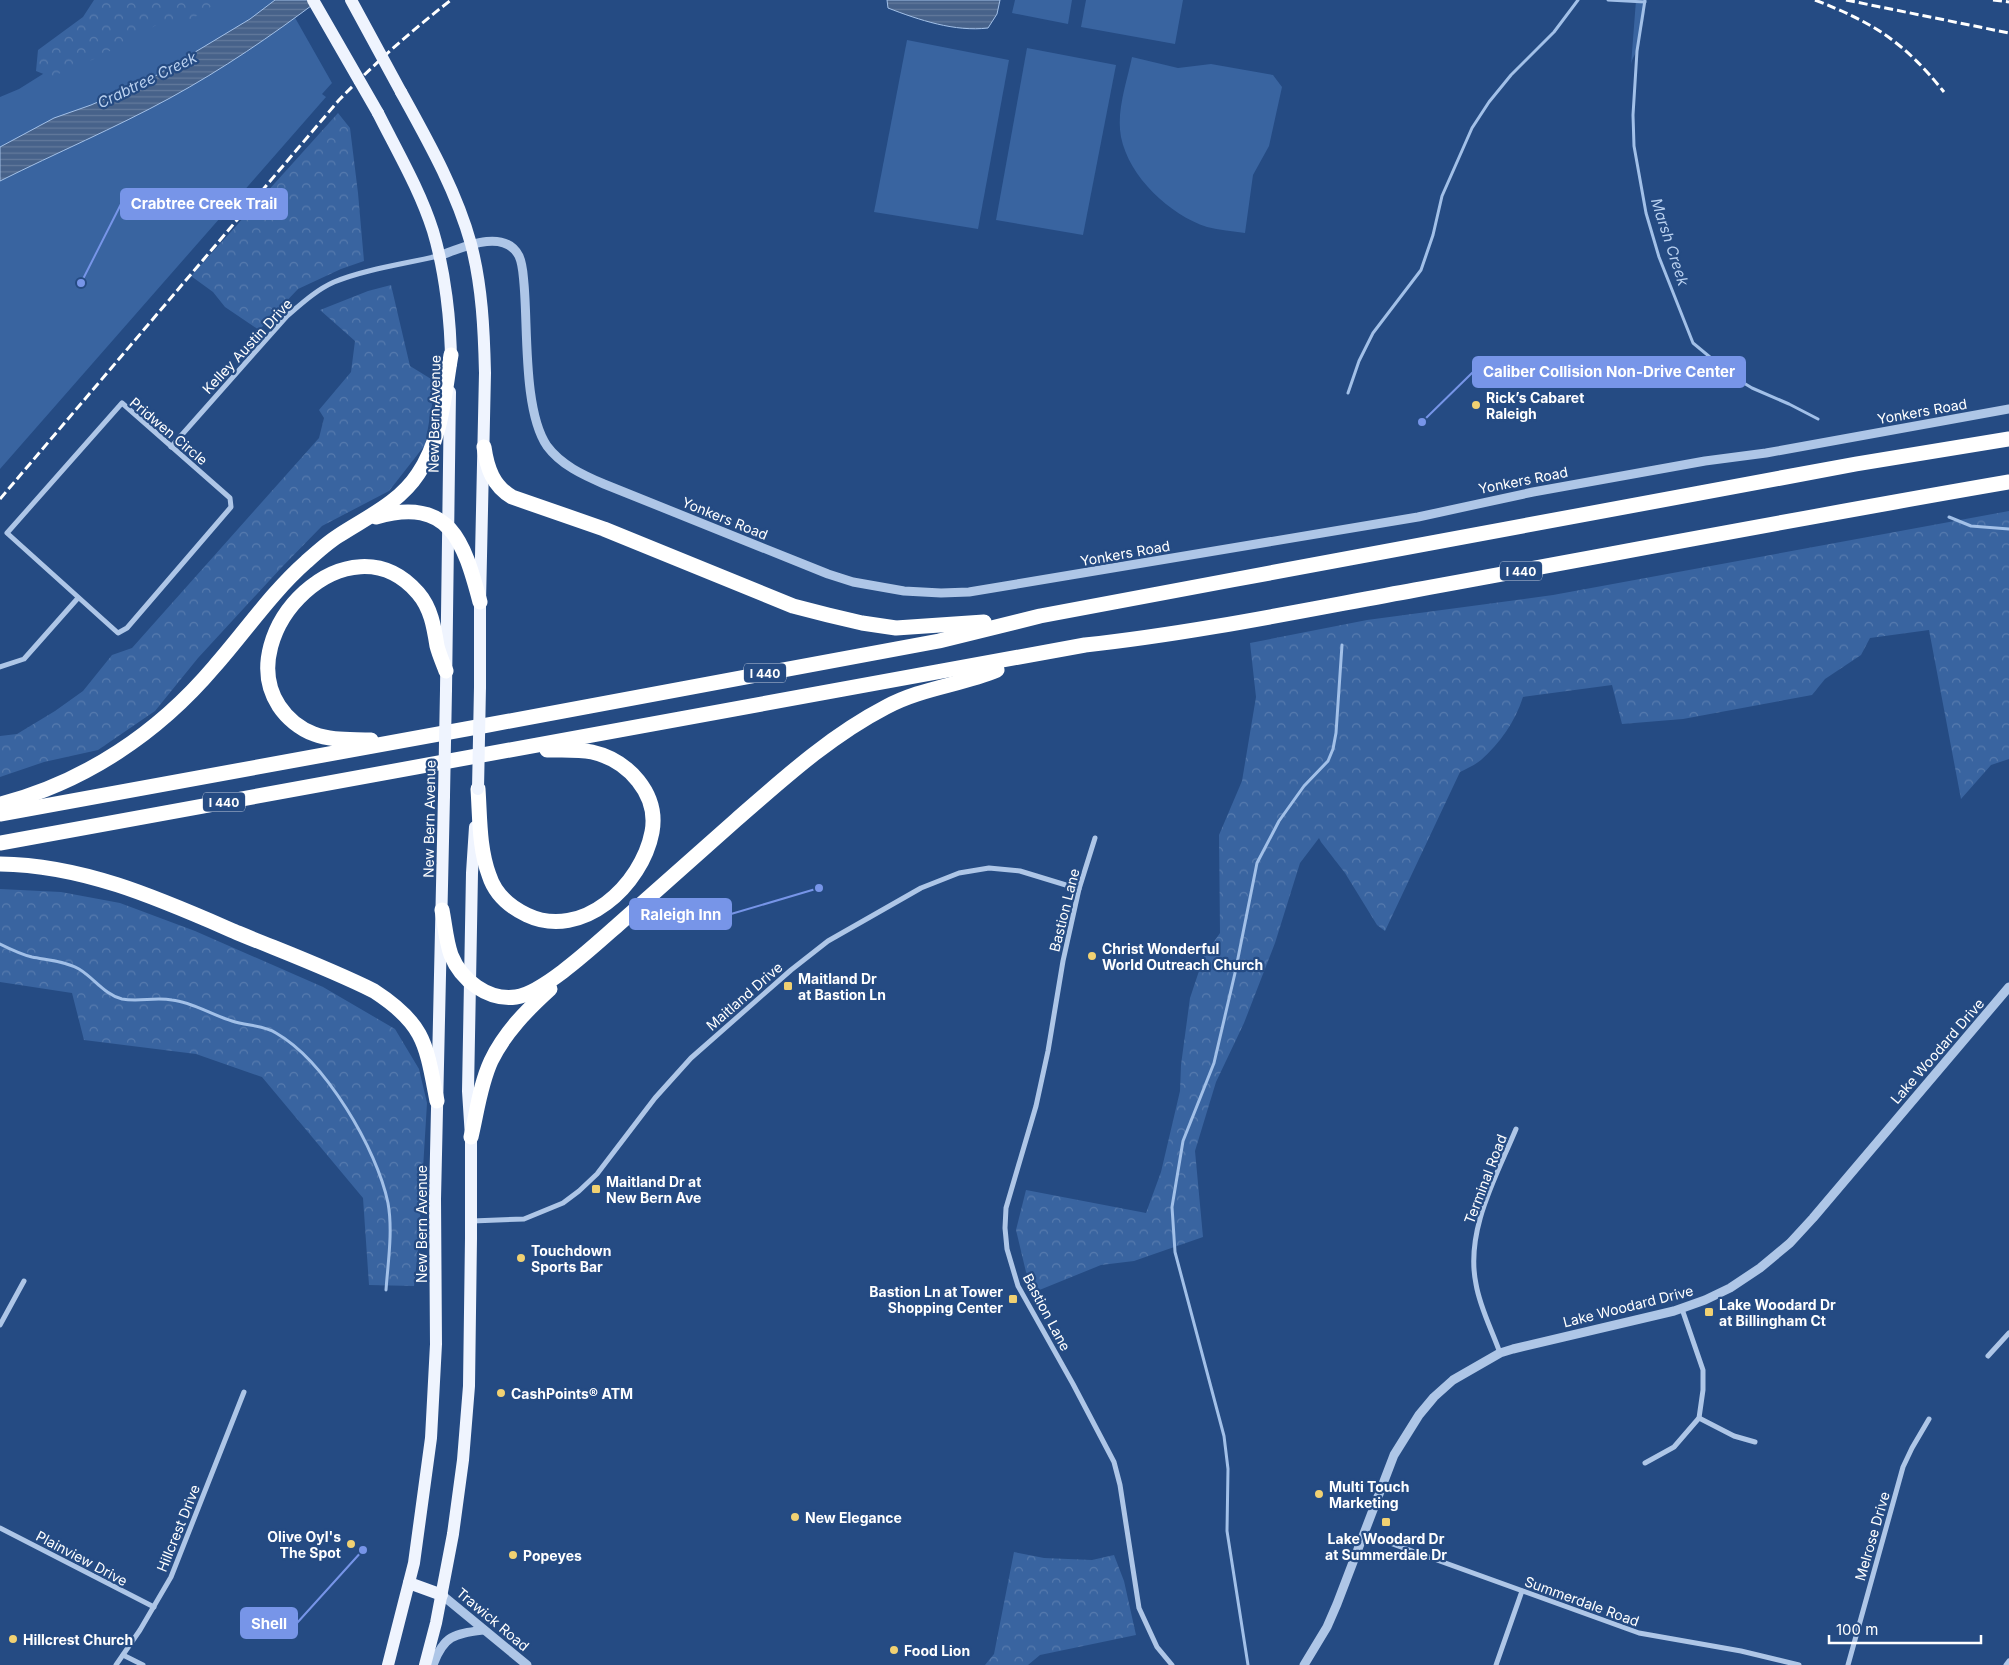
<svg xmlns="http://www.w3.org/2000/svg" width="2009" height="1665" font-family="Inter,sans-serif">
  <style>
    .green { fill: #3964a0 }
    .forest { fill: url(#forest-crowns) }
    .water { fill: url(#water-rules); stroke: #a2c0e8 }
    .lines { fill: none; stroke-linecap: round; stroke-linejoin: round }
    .stream { stroke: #a2c0e8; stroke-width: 3 }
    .minor { stroke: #aec6e7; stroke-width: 5 }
    .tertiary { stroke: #aec6e7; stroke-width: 9 }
    .primary { stroke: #eff4fe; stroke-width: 12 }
    .motorway { stroke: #fff; stroke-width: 15 }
    .rail { stroke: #fff; stroke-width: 3; stroke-dasharray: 9 4; stroke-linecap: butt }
    .primary-bridge { stroke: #eff4fe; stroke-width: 12 }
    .poi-dot { fill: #f1d172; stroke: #254b83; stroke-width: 2 }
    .labels { text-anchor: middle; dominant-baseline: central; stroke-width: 4.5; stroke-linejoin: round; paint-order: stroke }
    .shield { fill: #254b83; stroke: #bec9da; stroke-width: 1 }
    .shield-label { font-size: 12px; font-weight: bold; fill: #fff }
    .street-label { font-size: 14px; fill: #fff; stroke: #254b83 }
    .poi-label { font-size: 14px; font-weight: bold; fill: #fff; stroke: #254b83; text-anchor: start }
    .water-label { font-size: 15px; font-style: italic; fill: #b9d0ef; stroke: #254b83 }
    .leader { fill: none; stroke: #7795e8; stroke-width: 2 }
    .callout-dot { fill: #7795e8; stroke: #254b83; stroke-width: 2 }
    .callout { fill: #7795e8; stroke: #7795e8; stroke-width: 2 }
    .callout-label { font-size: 15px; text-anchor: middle; font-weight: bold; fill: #fff }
  </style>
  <defs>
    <pattern id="forest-crowns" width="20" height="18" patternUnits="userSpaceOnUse" patternTransform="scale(1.25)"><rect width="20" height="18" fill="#3964a0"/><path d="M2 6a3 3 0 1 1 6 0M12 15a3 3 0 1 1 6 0" fill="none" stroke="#577bae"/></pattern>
    <pattern id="water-rules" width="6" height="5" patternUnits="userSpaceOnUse" patternTransform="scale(1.25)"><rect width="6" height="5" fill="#47628a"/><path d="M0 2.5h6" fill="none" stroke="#637a9c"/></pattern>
  </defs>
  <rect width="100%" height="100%" fill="#254b83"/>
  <!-- green -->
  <g class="green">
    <path d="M161,0h124l47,83 -10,11 4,3 -326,372v-372l19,-8z"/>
    <path d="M1015,0h57l-4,24 -56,-11z"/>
    <path d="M1086,0h97l-8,44 -94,-17z"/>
    <path d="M1636,0h9c1,11 -2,25 -5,35 -1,4 0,7 -1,12 -3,6 -7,11 -8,18z"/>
    <path d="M907,40l102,20 -31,169 -104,-17z"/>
    <path d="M1027,48l89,17 -33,170 -87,-15z"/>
    <path d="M1132,57l46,11 33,-4 62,11 9,12 -13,59 -16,29 -8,58c-12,-2 -26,-3 -38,-6 -37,-12 -78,-50 -86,-90 -5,-26 6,-55 11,-80z"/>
  </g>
  <!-- forest -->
  <g class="forest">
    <path d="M94,0h122l-8,10 -17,9 -31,4 -61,34 -48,20 -15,-6 2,-21 45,-33z"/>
    <path d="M338,113l12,15 8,65 6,68 -23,8 -43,20 -39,41 -34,-23 -12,-15 -22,-16z"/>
    <path d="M391,285l19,81 26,16 -11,63 -36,46 -67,35 -41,42 -83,90 -43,53 -57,39 -54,12 -44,15v-41l17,-2 38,-23 28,-20 29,-36 20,-7 187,-210 5,-20 -5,-8 32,-38 4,-31 -35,-31 48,-19z"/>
    <path d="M2009,511v248l-18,6 -30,34 -32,-169 -59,8 -9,17 -36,24 -13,16 -129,24 -61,5 -10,-39 -89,12c-8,25 -23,46 -42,63 -6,5 -15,9 -21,12l-75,159 -8,-6 -32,-52 -24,-31 -2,-4 -19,25 -25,80 -31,80 -28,59 -21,69 8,86 -69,24 -33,4 -64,26 -11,-19 -10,-42 10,-40 120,23 15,-41 19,-81 1,-26 9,-67 14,-42 16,-23 -1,-98 23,-54 14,-84 -6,-54 117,-23 186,-25z"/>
    <path d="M0,889l61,3 59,11 75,28 128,56 72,42 24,40 8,34 -9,148 -4,35 -45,-1 -6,-87 -101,-121 -66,-23 -112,-14 -12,-47 -72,-11z"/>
    <path d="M1014,1552l30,6 48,2 22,-5 10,26 12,54 -96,20 -12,10h-43l9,-11z"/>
  </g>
  <!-- water -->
  <g class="water">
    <path d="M275,0h44c-48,36 -96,69 -149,98 -55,30 -114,55 -170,83v-34l54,-29 37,-13 61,-27 98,-59z"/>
    <path d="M887,0h113l-3,14 -9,14c-33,4 -69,-8 -100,-20z"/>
  </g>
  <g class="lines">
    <!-- stream -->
    <g class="stream">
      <path d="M1608,0l37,2"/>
      <path d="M1645,0l-8,51 -4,64 1,31 12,67 13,44 34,86 41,34 18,11 37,16 29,15"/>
      <path d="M1348,393l11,-32 14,-28 48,-63 12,-35 9,-39 30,-68 17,-26 22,-27 43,-43 24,-32"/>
      <path d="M1949,517l22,9 38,3"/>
      <path d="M0,944c10,5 20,10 32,13 15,3 33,4 47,12 15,9 26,26 43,30 17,3 33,-2 50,1 20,2 40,15 60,21 14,5 32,4 44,12 49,28 101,116 112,170 5,28 0,59 -2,87"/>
      <path d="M1248,1665l-21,-134 1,-62 -4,-33 -49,-184 -3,-45 11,-66 31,-78 21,-90 22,-110 22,-42 25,-35 24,-25 5,-12 3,-16 6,-88"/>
    </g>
    <!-- minor -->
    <g class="minor">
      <path d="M122,403l108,95 1,9 -104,121 -9,5 -111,-100z"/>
      <path d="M171,447l116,-131c14,-12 29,-26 47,-34 32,-13 70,-18 104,-26"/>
      <path d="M0,667l24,-8 54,-61"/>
      <path d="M1095,838l-16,51 -16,72 -15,90 -12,55 -30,102 -1,20 2,21 11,37 55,98 41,78 6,23 19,123 18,39 15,18"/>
      <path d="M472,1221l52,-2 39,-16 16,-12 18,-17 58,-76 36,-40 100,-88 37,-29 93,-53 38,-15 30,-5 31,3 59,18"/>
      <path d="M0,1325l24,-44"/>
      <path d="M1500,1353c-8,-23 -20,-45 -24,-69 -11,-53 20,-107 40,-155"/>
      <path d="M1988,1356l21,-23"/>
      <path d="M1699,1418l35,18 21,6"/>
      <path d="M1645,1463l29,-16 25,-29 4,-28v-20l-21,-61"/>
      <path d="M0,1528l154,79"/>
      <path d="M1365,1534l274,99 102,18 58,14"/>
      <path d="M123,1655l20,10"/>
      <path d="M116,1665l24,-35 31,-53 73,-185"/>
      <path d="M1496,1665l26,-74"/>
      <path d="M1848,1665l55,-198 9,-19 17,-29"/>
      <path d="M2006,1665l3,-4"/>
    </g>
    <!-- tertiary -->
    <g class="tertiary">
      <path d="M439,256c22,-8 65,-29 80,0 4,9 4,18 5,28 4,43 -1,127 23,162 14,19 36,29 57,38l224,90 25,8 51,9 37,2 28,-1 449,-75 115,-25 172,-31 61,-8 243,-44"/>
      <path d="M442,1595l85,70"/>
      <path d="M433,1665c11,-30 21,-31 51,-35"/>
      <path d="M1304,1665l23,-38 10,-23 57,-149 25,-40 15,-18 19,-17 47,-27 13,-4 161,-38 31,-11 25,-12 30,-20 30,-25 23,-25 196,-231"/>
    </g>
    <!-- primary -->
    <g class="primary">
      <path d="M401,92c27,49 55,98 70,152 11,42 13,86 14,129l-5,229v85"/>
      <path d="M378,113c19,38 42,77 55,118 12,40 18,91 18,133"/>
      <path d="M446,690l4,-298"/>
      <path d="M409,1583l33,12"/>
      <path d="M388,1665l26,-102 17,-125 5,-94 -1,-145 9,-403"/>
      <path d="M425,1665l11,-42 17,-89 10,-74 6,-74 2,-148v-101l-3,-46 4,-218 3,-46"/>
    </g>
    <!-- motorway -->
    <g class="motorway">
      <path d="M484,447c3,21 9,39 28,50l92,32 189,77 35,9 34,8 34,5 88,-6"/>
      <path d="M376,517c74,-21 88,25 104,85"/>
      <path d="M371,740c-19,-1 -39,1 -57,-6 -14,-5 -27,-16 -35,-28 -48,-73 70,-193 139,-113 13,15 16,34 19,53 2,8 6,17 9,25"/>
      <path d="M478,789c2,29 1,59 11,86 6,19 21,32 38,40 55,26 115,-30 125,-83 7,-38 -24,-72 -60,-80 -14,-3 -30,-2 -45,-2"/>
      <path d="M1,804c84,-22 157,-71 213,-137 31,-35 57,-74 92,-105 10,-9 21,-19 32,-26 29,-19 61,-33 80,-62 24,-35 26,-79 33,-119"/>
      <path d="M0,814l488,-89 451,-84 101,-25 192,-36 624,-116 153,-25"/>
      <path d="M0,843l1085,-198c110,-12 220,-35 330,-55 198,-36 396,-74 594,-108"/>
      <path d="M0,864c85,1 162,36 238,69 46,19 92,36 136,58 51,33 52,53 63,110"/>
      <path d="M442,910c3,15 4,31 9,45 10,25 37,46 65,42 28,-4 81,-54 104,-74 38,-34 77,-68 116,-103 47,-41 94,-84 150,-113 35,-19 75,-22 111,-37"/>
      <path d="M471,1137c6,-25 9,-52 20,-76 14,-29 36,-51 59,-72"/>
    </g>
    <!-- rail -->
    <g class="rail">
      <path d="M1815,0c59,23 89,42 129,92"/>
      <path d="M1846,0l163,33"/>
      <path d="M1993,0l16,2"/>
      <path d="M0,499l339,-399c35,-36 72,-69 112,-100"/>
    </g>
    <!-- primary-bridge -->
    <g class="primary-bridge">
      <path d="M313,0l65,113"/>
      <path d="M351,0l50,92"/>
      <path d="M478,789l2,-102"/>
      <path d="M444,796l2,-106"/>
    </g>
  </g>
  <!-- markers -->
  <g class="poi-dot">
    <circle cx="1476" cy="405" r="5"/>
    <circle cx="1092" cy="956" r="5"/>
    <rect x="783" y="981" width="10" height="10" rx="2.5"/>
    <rect x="591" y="1184" width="10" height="10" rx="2.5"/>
    <circle cx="521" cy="1258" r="5"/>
    <rect x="1008" y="1294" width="10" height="10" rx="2.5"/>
    <rect x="1704" y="1307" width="10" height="10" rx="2.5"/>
    <circle cx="501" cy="1393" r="5"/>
    <circle cx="1319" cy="1494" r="5"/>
    <circle cx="795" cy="1517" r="5"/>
    <rect x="1381" y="1517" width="10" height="10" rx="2.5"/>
    <circle cx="351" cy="1544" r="5"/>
    <circle cx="513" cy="1555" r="5"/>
    <circle cx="13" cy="1639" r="5"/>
    <circle cx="894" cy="1650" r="5"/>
  </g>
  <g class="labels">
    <!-- shield labels -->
    <g class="shield">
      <rect x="1500" y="561.5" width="42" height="19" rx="4"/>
      <rect x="744" y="663.5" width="42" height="19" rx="4"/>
      <rect x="203" y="792.5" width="42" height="19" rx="4"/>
    </g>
    <g class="shield-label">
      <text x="1521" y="571">I 440</text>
      <text x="765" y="673">I 440</text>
      <text x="224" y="802">I 440</text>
    </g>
    <!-- street labels -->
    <g class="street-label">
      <text transform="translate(247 346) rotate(-47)">Kelley Austin Drive</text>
      <text transform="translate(1922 411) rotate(-10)">Yonkers Road</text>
      <text transform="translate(434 414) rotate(-89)">New Bern Avenue</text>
      <text transform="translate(169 431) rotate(40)">Pridwen Circle</text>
      <text transform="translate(1523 480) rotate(-11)">Yonkers Road</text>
      <text transform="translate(725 518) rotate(22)">Yonkers Road</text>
      <text transform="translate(1125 553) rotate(-10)">Yonkers Road</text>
      <text transform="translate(429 819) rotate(-89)">New Bern Avenue</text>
      <text transform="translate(1064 910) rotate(-76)">Bastion Lane</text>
      <text transform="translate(744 996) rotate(-41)">Maitland Drive</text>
      <text transform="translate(1937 1051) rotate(-49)">Lake Woodard Drive</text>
      <text transform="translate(1485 1179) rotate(-69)">Terminal Road</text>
      <text transform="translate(421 1224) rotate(-90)">New Bern Avenue</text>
      <text transform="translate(1628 1306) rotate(-14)">Lake Woodard Drive</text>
      <text transform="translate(1047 1312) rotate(62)">Bastion Lane</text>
      <text transform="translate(178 1528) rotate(-68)">Hillcrest Drive</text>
      <text transform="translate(1872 1536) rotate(-74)">Melrose Drive</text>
      <text transform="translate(82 1558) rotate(28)">Plainview Drive</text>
      <text transform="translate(1582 1601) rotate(20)">Summerdale Road</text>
      <text transform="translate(493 1619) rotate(40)">Trawick Road</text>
    </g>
    <!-- poi labels -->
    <g class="poi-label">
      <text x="1486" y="397">Rick’s Cabaret<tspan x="1486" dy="16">Raleigh</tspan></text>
      <text x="1102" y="948">Christ Wonderful<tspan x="1102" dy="16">World Outreach Church</tspan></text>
      <text x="798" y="978">Maitland Dr<tspan x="798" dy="16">at Bastion Ln</tspan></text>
      <text x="606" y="1181">Maitland Dr at<tspan x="606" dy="16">New Bern Ave</tspan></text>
      <text x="531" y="1250">Touchdown<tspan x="531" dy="16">Sports Bar</tspan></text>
      <text x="1003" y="1291" text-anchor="end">Bastion Ln at Tower<tspan x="1003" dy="16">Shopping Center</tspan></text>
      <text x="1719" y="1304">Lake Woodard Dr<tspan x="1719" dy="16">at Billingham Ct</tspan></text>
      <text x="511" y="1393">CashPoints® ATM</text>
      <text x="1329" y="1486">Multi Touch<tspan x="1329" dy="16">Marketing</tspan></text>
      <text x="805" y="1517">New Elegance</text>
      <text x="341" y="1536" text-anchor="end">Olive Oyl's<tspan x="341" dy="16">The Spot</tspan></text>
      <text x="1386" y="1538" text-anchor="middle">Lake Woodard Dr<tspan x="1386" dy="16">at Summerdale Dr</tspan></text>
      <text x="523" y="1555">Popeyes</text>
      <text x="23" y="1639">Hillcrest Church</text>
      <text x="904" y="1650">Food Lion</text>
    </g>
    <!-- water labels -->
    <g class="water-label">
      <text transform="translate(147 80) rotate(-26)">Crabtree Creek</text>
      <text transform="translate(1670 242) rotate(72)">Marsh Creek</text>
    </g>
  </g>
  <!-- callouts -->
  <path class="leader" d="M81 283L121 204M1422 422L1473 372M819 888L731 914M363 1550L297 1623"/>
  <g class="callout-dot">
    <circle cx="81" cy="283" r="5"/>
    <circle cx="1422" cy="422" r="5"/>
    <circle cx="819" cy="888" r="5"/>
    <circle cx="363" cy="1550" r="5"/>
  </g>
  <g class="callout">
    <rect x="121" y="189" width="166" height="30" rx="5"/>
    <rect x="1473" y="357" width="272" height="30" rx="5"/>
    <rect x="630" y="899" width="101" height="30" rx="5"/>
    <rect x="241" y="1608" width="56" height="30" rx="5"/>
  </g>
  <g class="callout-label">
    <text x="204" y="209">Crabtree Creek Trail</text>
    <text x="1609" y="377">Caliber Collision Non-Drive Center</text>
    <text x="681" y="920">Raleigh Inn</text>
    <text x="269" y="1629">Shell</text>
  </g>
  <!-- scale -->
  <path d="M1829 1635v8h152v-8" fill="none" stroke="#ffffff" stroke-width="2.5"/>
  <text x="1836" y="1635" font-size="15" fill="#ffffff" stroke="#254b83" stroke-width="4" paint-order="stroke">100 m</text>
</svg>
